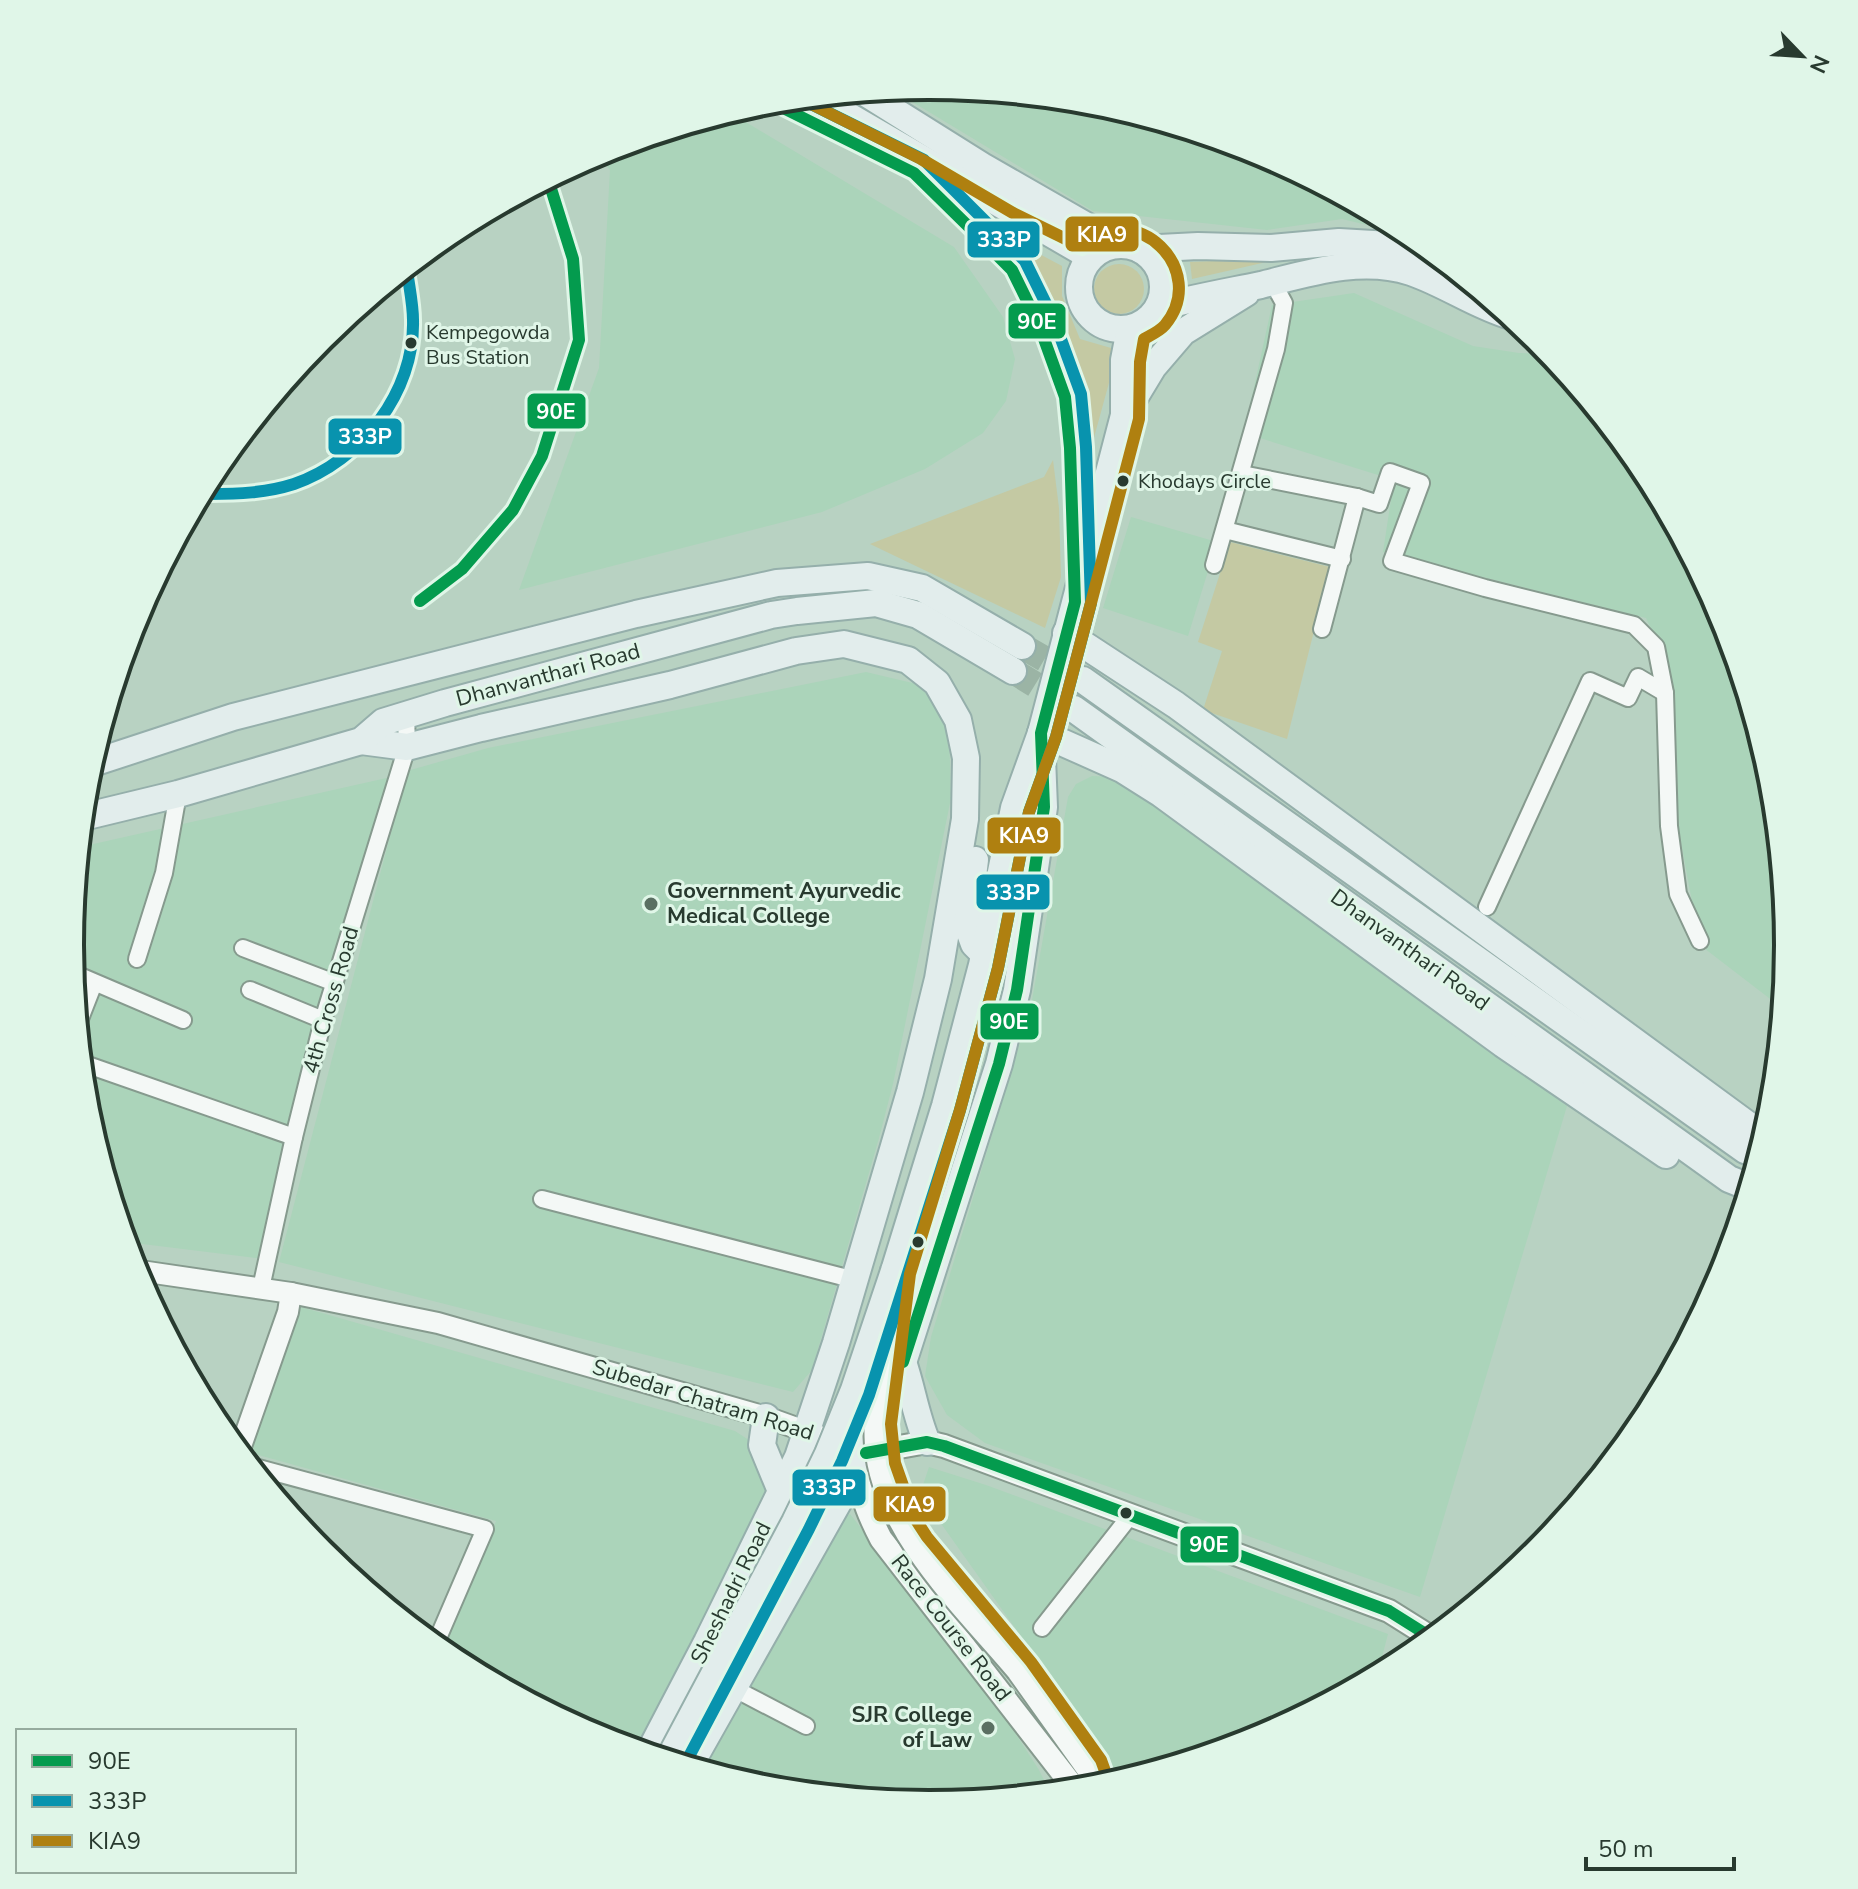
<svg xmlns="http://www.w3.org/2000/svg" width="1858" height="1889" font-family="'Nunito Sans',sans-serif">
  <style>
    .built { fill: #abd4ba }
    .green { fill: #c4c9a3 }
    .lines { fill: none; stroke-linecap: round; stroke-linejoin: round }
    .primary-tunnel { stroke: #9bb4a5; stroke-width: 26; stroke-dasharray: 26 13; stroke-linecap: butt }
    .minor-casing { stroke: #869a8e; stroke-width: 20 }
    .tertiary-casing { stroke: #869a8e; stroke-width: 24 }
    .secondary-casing { stroke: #869a8e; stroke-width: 26 }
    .primary-casing { stroke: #95afab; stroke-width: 30 }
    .minor { stroke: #f4f8f6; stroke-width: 16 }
    .tertiary { stroke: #f4f8f6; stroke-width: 20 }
    .secondary { stroke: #f4f8f6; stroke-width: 22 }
    .primary { stroke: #e2edec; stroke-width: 26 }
    .secondary-bridge-casing { stroke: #869a8e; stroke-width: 26; stroke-linecap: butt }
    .primary-bridge-casing { stroke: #95afab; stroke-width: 30; stroke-linecap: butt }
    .secondary-bridge { stroke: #f4f8f6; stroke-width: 22 }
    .primary-bridge { stroke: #e2edec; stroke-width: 26 }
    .bus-1-casing { stroke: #e0f6e8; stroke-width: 18 }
    .bus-2-casing { stroke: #e0f6e8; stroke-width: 18 }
    .bus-3-casing { stroke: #e0f6e8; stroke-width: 18 }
    .bus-1 { stroke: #049b4e; stroke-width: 12 }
    .bus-2 { stroke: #0893ae; stroke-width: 12 }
    .bus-3 { stroke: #af8010; stroke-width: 12 }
    .bus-dot { fill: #283a2f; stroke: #e0f6e8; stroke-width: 3 }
    .poi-dot { fill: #5a6f62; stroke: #e0f6e8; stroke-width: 3 }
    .labels { text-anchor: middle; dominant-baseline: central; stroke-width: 6; stroke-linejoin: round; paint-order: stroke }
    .bus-label { font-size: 20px; fill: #283a2f; stroke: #e0f6e8; text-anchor: start }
    .street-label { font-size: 22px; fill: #283a2f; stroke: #e0f6e8 }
    .poi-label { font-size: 22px; font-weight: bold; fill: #283a2f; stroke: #e0f6e8; text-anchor: start }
    .rim { fill: none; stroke: #283a2f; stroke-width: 4 }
    .line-badge { stroke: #e0f6e8; stroke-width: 3 }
    .badge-label { font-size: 22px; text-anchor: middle; font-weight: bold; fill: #fff }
  </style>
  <rect width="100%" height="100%" fill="#b8d2c2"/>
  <!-- built -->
  <g class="built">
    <path d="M929,86l168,16 161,49 155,85 -71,-17 -75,11 -174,-19 -202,-122z"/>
    <path d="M729,112l225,135 49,70 12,42 -9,42 -23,32 -58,36 -103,43 -303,78 80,-222 11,-198 -15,-16z"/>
    <path d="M1354,293l119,53 46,7 31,1 93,114 80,148 49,161 16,168 -6,63 -82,-63 -34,-184 -13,-128 -7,-15 -263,-66 11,-72 -150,-47 28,-128z"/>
    <path d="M1131,517l86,25 -29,94 -85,-28z"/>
    <path d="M866,672l55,13 28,45 2,68 -58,286 -14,54 -67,232 -19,22 -514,-130 128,-491 81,-23z"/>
    <path d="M1092,776l20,1 34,18 421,311 -147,491 -435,-154 -38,-28 -22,-39 6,-39 100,-331 37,-209 8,-13z"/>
    <path d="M391,777l-127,482 -138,-17 -40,-130 -16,-168 10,-97z"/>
    <path d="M294,1305l441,126 20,13 16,54 -130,252 -41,-12 -149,-80 -11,-8 56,-129 -252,-70z"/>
    <path d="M929,1467l57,18 402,149 -7,27 -9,16 -115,61 -138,42 -69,-103 -130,-183z"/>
    <path d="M850,1514l135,172 54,84 11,22 -121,11 -168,-16 -60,-18 132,-244z"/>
  </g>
  <!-- green -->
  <g class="green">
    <path d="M1013,240l49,26v30l18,43 38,11 -31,113c-2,-22 -1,-46 -6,-68 -11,-54 -37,-108 -75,-147l2,-6z"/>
    <path d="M1284,258l-92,21 -2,-17z"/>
    <circle cx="1119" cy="289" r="25"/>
    <path d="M1053,460l6,48 2,69 -16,51 -175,-84 174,-67z"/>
    <path d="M1230,542l100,25 -43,172 -84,-29 19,-59 -24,-9z"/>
  </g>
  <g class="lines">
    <!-- primary-tunnel -->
    <g class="primary-tunnel">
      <path d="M1022,646l54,31"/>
      <path d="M1013,671l55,34"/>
    </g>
    <!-- minor casing -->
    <g class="minor-casing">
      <g id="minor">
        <path d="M1242,474l115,23 22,7 11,-32 31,11 -29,78 93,27 149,37 22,22 9,46 4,133 9,68 22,47"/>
        <path d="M1225,530l117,29"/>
        <path d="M1214,565l62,-216 8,-46 -12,-22"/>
        <path d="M1322,629l35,-132"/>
        <path d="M1487,907l103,-226 38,17 10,-21 27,16"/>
        <path d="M243,948l92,35"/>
        <path d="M137,959l27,-86 14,-79"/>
        <path d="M73,973l110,47"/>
        <path d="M250,990l73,30"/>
        <path d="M78,1024l16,-41"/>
        <path d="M82,1063l212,74"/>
        <path d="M542,1199l313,81"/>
        <path d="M261,1288l33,-151 29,-117 84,-273 -1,-32"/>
        <path d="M251,1466l234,63 -50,116"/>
        <path d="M1042,1628l88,-112"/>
        <path d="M733,1688l73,38"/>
      </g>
    </g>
    <!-- tertiary casing -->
    <g class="tertiary-casing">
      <g id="tertiary">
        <path d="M134,1270l157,23 147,30 328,94 100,36"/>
        <path d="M239,1452l49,-140 3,-19"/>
      </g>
    </g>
    <!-- secondary casing -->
    <g class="secondary-casing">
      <g id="secondary">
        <path d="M1018,1671l70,98 6,18"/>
        <path d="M1075,1789l-194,-250c-16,-31 -25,-50 -15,-86l61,-11 17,4 445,165 43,27"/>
      </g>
    </g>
    <!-- primary casing -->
    <g class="primary-casing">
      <g id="primary">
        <path d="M864,92l118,74 136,78"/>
        <path d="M816,97l275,160"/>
        <circle cx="1121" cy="287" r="42"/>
        <path d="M1140,249l58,-3 73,2 68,-6 51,3 47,10"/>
        <path d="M1159,307c34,-9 68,-15 102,-22 48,-12 100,-29 150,-13 35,12 65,34 100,44"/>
        <path d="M1124,415l29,-48 30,-35 63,-39"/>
        <path d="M1066,633l110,72 575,422 14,7"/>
        <path d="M1083,680l662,470 14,5"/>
        <path d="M1074,709l655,470 20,8"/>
        <path d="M1041,733l81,36 38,24 343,251 163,111"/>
        <path d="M361,741l46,6 74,-19 189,-43 126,-34 48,-7 64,16 29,23 21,37 8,38 -1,61 -27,160 -28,113 -74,251 -38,114 -91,185 -58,111"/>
        <path d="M90,764l143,-47 403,-103 141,-31 91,-7 54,12 100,58"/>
        <path d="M83,817l95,-23 183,-53 22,-19 62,-19 326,-88 26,-4 79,-8 42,12 95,56"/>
        <path d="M975,860l-8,65 7,19 10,10"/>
        <path d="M894,1271l51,-165 37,-141 32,-157 27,-75 83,-318v-55l6,-31"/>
        <path d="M903,1362c9,26 13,55 24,80"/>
        <path d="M766,1417l-4,28 19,46"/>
        <path d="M690,1765l176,-312 25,-53 108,-336 18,-74 27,-183 -3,-74"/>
      </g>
    </g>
    <!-- minor -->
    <use href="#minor" class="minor"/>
    <!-- tertiary -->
    <use href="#tertiary" class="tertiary"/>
    <!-- secondary -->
    <use href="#secondary" class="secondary"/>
    <!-- primary -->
    <use href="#primary" class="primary"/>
    <!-- secondary-bridge casing -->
    <g class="secondary-bridge-casing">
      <path id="secondary-bridge" d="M888,1311c-6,45 -15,90 -12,135 7,85 89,162 142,225"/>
    </g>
    <!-- primary-bridge casing -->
    <g class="primary-bridge-casing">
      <path id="primary-bridge" d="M669,1759l126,-237 33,-68 26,-64 40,-119"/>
    </g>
    <!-- secondary-bridge -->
    <use href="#secondary-bridge" class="secondary-bridge"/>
    <!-- primary-bridge -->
    <use href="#primary-bridge" class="primary-bridge"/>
    <!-- bus-1 casing -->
    <g class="bus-1-casing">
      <g id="bus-1">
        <path d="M769,101l145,72 55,54 43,43 27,55 26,72 5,51 5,154 -34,131 3,74 -27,183 -18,74 -96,298"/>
        <path d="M420,601l42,-32 51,-59 29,-54 37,-116 -6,-81 -25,-80"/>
        <path d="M866,1453l61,-11 17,4 445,165 43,27"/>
      </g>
    </g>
    <!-- bus-2 casing -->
    <g class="bus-2-casing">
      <g id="bus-2">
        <path d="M209,494c29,0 57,-1 85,-10 67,-23 121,-92 119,-164 0,-14 -3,-29 -5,-43"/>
        <path d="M685,1764l124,-235 33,-68 27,-66 91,-285 38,-142 31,-156 27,-75 35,-134 -5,-156 -5,-53 -27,-74 -29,-59 -101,-101 -125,-62"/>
      </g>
    </g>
    <!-- bus-3 casing -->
    <g class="bus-3-casing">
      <path id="bus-3" d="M799,98l122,61 92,54 69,34c54,-51 128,24 83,78 -5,6 -14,10 -21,14l-4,23 -1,57 -83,318 -27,75 -31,156 -38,142 -50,164 -19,150 4,39 19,54 13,20 104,125 70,98 8,22"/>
    </g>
    <!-- bus-1 -->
    <use href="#bus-1" class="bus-1"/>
    <!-- bus-2 -->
    <use href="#bus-2" class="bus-2"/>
    <!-- bus-3 -->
    <use href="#bus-3" class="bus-3"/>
  </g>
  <!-- markers -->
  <g class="bus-dot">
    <circle cx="411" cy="343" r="7"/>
    <circle cx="1123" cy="481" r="7"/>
    <circle cx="918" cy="1242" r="7"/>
    <circle cx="1126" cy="1513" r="7"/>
  </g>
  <g class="poi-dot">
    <circle cx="651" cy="904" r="8"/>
    <circle cx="988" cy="1728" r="8"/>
  </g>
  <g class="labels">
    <!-- bus labels -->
    <g class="bus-label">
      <text x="426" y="332">Kempegowda<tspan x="426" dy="25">Bus Station</tspan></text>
      <text x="1138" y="481">Khodays Circle</text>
    </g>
    <!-- street labels -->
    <g class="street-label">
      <text transform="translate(548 675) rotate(-15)">Dhanvanthari Road</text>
      <text transform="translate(1410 950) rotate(36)">Dhanvanthari Road</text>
      <text transform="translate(331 1000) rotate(-74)">4th Cross Road</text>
      <text transform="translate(703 1400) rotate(17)">Subedar Chatram Road</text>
      <text transform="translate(731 1593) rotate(-64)">Sheshadri Road</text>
      <text transform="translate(951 1628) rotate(52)">Race Course Road</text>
    </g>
    <!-- poi labels -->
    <g class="poi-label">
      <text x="667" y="891">Government Ayurvedic<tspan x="667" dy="25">Medical College</tspan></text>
      <text x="972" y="1715" text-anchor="end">SJR College<tspan x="972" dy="25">of Law</tspan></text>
    </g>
  </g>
  <!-- crop -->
  <path d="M0 0H1858V1889H0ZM84 945a845 845 0 1 1 1690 0a845 845 0 1 1-1690 0Z" fill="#e0f6e8" fill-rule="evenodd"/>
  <path class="rim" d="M84 945a845 845 0 1 1 1690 0a845 845 0 1 1-1690 0Z"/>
  <g class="line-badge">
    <rect x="1064" y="215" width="76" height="38" rx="8" fill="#af8010"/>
    <rect x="966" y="220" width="75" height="39" rx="8" fill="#0893ae"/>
    <rect x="1007" y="302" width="60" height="38" rx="8" fill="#049b4e"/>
    <rect x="526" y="392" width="61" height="38" rx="8" fill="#049b4e"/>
    <rect x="327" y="417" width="76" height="39" rx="8" fill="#0893ae"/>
    <rect x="986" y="816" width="76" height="39" rx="8" fill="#af8010"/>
    <rect x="975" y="873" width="76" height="38" rx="8" fill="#0893ae"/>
    <rect x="979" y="1002" width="61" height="39" rx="8" fill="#049b4e"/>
    <rect x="791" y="1468" width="76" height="39" rx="8" fill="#0893ae"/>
    <rect x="872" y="1485" width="75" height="38" rx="8" fill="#af8010"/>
    <rect x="1179" y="1525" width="61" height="39" rx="8" fill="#049b4e"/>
  </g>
  <g class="badge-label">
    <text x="1102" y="242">KIA9</text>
    <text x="1004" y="247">333P</text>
    <text x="1037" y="329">90E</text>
    <text x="556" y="419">90E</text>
    <text x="365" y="444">333P</text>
    <text x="1024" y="843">KIA9</text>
    <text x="1013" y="900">333P</text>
    <text x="1009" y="1029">90E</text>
    <text x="829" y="1495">333P</text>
    <text x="910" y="1512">KIA9</text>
    <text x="1209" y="1552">90E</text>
  </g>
  <!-- legend -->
  <rect x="16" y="1729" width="280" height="144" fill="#e0f6e8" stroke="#96ab9e" stroke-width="2"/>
  <rect x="32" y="1755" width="40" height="12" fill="#049b4e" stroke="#96ab9e" stroke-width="2"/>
  <text x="88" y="1769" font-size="24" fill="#283a2f">90E</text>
  <rect x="32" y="1795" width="40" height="12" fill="#0893ae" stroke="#96ab9e" stroke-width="2"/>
  <text x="88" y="1809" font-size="24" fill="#283a2f">333P</text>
  <rect x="32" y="1835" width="40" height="12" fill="#af8010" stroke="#96ab9e" stroke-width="2"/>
  <text x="88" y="1849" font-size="24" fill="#283a2f">KIA9</text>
  <!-- north arrow -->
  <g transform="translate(1802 56) rotate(115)" stroke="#e0f6e8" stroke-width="6" paint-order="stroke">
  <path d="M0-6L14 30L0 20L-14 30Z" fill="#283a2f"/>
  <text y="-12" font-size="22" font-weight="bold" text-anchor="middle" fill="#283a2f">N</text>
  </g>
  <!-- scale -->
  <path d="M1586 1857v12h148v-12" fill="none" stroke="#283a2f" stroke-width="4"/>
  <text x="1598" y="1857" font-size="24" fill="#283a2f" stroke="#e0f6e8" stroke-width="6" paint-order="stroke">50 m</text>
</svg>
